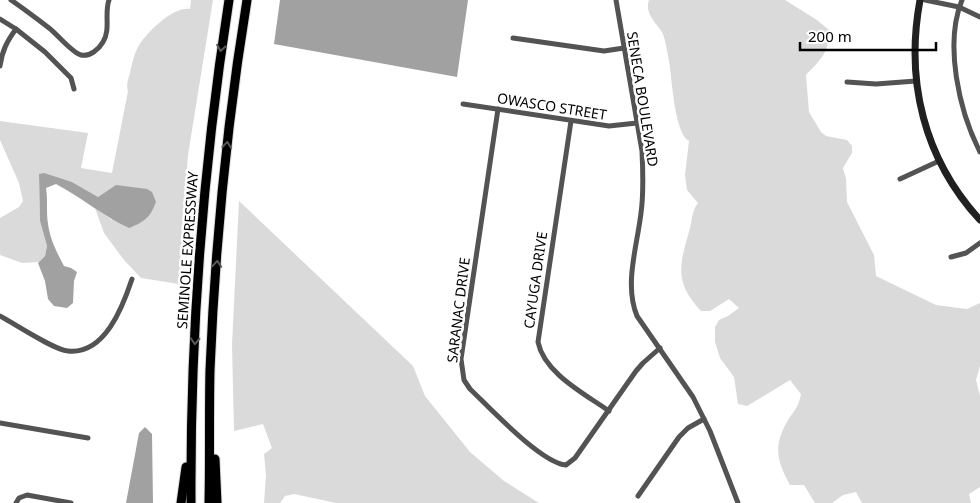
<svg xmlns="http://www.w3.org/2000/svg" width="980" height="503" font-family="'Noto Sans',sans-serif">
  <style>
    .green { fill: #dadada }
    .water { fill: #a1a1a1 }
    .lines { fill: none; stroke-linecap: round; stroke-linejoin: round }
    .highway-casing { stroke: #dbdbdb; stroke-width: 11 }
    .street { stroke: #535353; stroke-width: 5 }
    .secondary { stroke: #202020; stroke-width: 7 }
    .highway { stroke: #000; stroke-width: 9 }
    .oneway { stroke: #595959 }
    .labels { text-anchor: middle; dominant-baseline: central; stroke-width: 5; stroke-linejoin: round; paint-order: stroke }
    .street-label { font-size: 14px; fill: #000; stroke: #fff }
  </style>
  <rect width="100%" height="100%" fill="#fff"/>
  <!-- green -->
  <g class="green">
    <path d="M191,0h22l-25,155 -9,129 -38,-6 -17,-18 -20,-27 -9,-25 17,12 -5,-29 -9,6 -26,-15 -33,-8 1,47 7,25 -2,10 -6,6 -17,1 -22,-8v-37l19,-11 4,-6 -4,-18 -19,-43v-19l88,12 -7,35 31,5 16,-82c-2,-6 0,-11 2,-18 2,-9 4,-19 8,-26 8,-14 35,-41 52,-38z"/>
    <path d="M649,0h136l32,20 12,10c0,23 -8,29 -23,45l3,37 12,20 5,4 21,4 5,6v7l-9,15 3,11 1,23 27,53 2,21 60,29 31,4 13,-6v63l-4,14 4,16v91l-11,7 2,9h-109l-6,-11 -13,3 -11,8h-17l-11,-18h-14c-13,-23 -17,-39 -3,-63 7,-12 11,-13 14,-28l-11,-14 -43,26 -9,-2 -4,-27 -14,-19 -5,-16v-15l4,-7 9,-4 11,-8 -10,-9 -19,12h-9c-28,-30 -21,-47 -11,-83 2,-8 2,-18 8,-25l-11,-13 -2,-15 4,-34c-15,-8 -17,-64 -20,-80 -2,-9 -3,-19 -6,-27 -6,-11 -19,-20 -14,-34z"/>
    <path d="M239,201l174,165 12,30 45,56 34,29 35,22h-203l-42,-9 -9,2 -5,7h-16l2,-28 -2,-21 8,-6 -9,-24 -29,7 -2,-86z"/>
  </g>
  <!-- water -->
  <g class="water">
    <path d="M280,0h188l-11,77 -183,-33z"/>
    <path d="M44,173l28,9 26,15 18,-12 31,4 5,3 4,10c-6,16 -12,20 -27,26 -26,-12 -48,-31 -73,-44l-10,4c2,12 0,24 2,36 2,15 9,29 16,42l7,2 6,4 -3,9 -1,22 -6,5 -13,-2 -6,-7 -3,-18 -7,-18 7,-7 2,-10 -7,-25 -1,-47z"/>
    <path d="M145,427l7,7 1,69h-27l13,-70z"/>
  </g>
  <g class="lines">
    <!-- highway casing -->
    <g class="highway-casing">
      <g id="highway">
        <path d="M215,459l2,44"/>
        <path d="M181,503l5,-36"/>
        <path d="M191,503c-1,-168 12,-337 38,-503"/>
        <path d="M209,503c1,-44 0,-89 1,-133 5,-124 17,-248 37,-370"/>
      </g>
    </g>
    <!-- street -->
    <g class="street">
      <path d="M11,0c13,9 25,18 38,28 8,6 23,25 32,27 9,2 18,-6 22,-13 8,-13 1,-28 6,-42"/>
      <path d="M616,0l26,151c1,21 2,41 -1,62 -4,34 -17,71 -4,103l56,81 17,34 28,72"/>
      <path d="M925,0l34,7 21,10"/>
      <path d="M962,0c-18,44 -3,111 18,152"/>
      <path d="M0,19l16,10c-9,12 -14,22 -16,37"/>
      <path d="M16,29l29,23 26,26 3,11"/>
      <path d="M513,38l91,13 20,-3"/>
      <path d="M847,82l29,2 40,-3"/>
      <path d="M463,104l146,22 28,-3"/>
      <path d="M498,109l-37,250 3,21 6,9c19,18 71,74 96,76l9,-7 61,-87 7,-8 17,-15"/>
      <path d="M571,121l-33,221c6,31 47,52 71,69"/>
      <path d="M900,179l39,-18"/>
      <path d="M951,257l15,-4 14,-10"/>
      <path d="M0,316c15,8 54,34 68,35 37,4 55,-45 64,-72"/>
      <path d="M0,423l88,15"/>
      <path d="M638,496l41,-59 9,-9 16,-9"/>
      <path d="M16,503l3,-5 8,-3 44,8"/>
    </g>
    <!-- secondary -->
    <path class="secondary" d="M920,0c-15,81 4,159 60,220"/>
    <!-- highway -->
    <use href="#highway" class="highway"/>
  </g>
  <!-- one-way arrows -->
  <defs><path id="oneway-chevron" d="M-2-3.5L2.5 0L-2 3.5" fill="none" stroke-width="1.6" stroke-linecap="round" stroke-linejoin="round" transform="scale(1.25)"/></defs>
  <g class="oneway">
    <use href="#oneway-chevron" transform="translate(221 48) rotate(99)"/>
    <use href="#oneway-chevron" transform="translate(227 145) rotate(-84)"/>
    <use href="#oneway-chevron" transform="translate(217 264) rotate(-86)"/>
    <use href="#oneway-chevron" transform="translate(195 341) rotate(93)"/>
  </g>
  <g class="labels">
    <!-- street labels -->
    <g class="street-label">
      <text transform="translate(643 99) rotate(81)">SENECA BOULEVARD</text>
      <text transform="translate(552 106) rotate(9)">OWASCO STREET</text>
      <text transform="translate(187 250) rotate(-86)">SEMINOLE EXPRESSWAY</text>
      <text transform="translate(535 280) rotate(-82)">CAYUGA DRIVE</text>
      <text transform="translate(458 310) rotate(-83)">SARANAC DRIVE</text>
    </g>
  </g>
  <!-- scale -->
  <path d="M800 42v8h136v-8" fill="none" stroke="#000000" stroke-width="2.5"/>
  <text x="808" y="42" font-size="15" fill="#000000" stroke="#ffffff" stroke-width="4" paint-order="stroke">200 m</text>
</svg>
